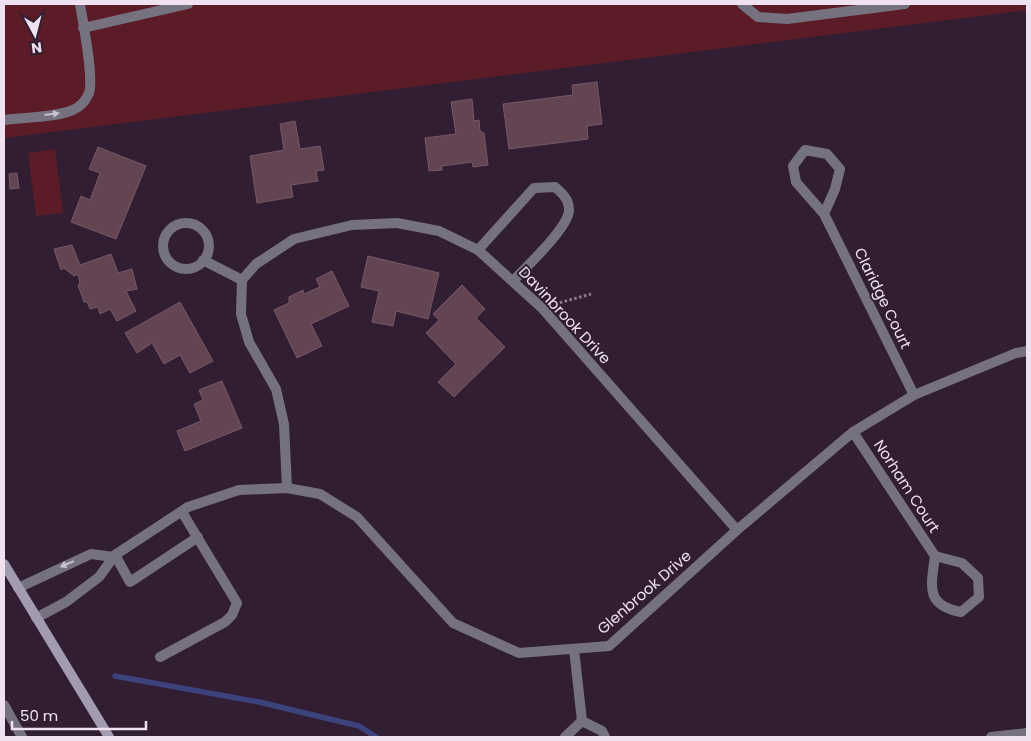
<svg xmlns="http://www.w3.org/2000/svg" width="1031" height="741" viewBox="0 0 1031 741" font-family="Poppins,sans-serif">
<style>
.green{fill:#5b1b27}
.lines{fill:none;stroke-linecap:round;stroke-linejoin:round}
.stream{stroke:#3c427b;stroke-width:5.5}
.building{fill:#624453;stroke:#785867}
.path{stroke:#8c7b8c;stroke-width:3;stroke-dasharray:2.5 2.5;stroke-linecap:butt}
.service{stroke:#75717f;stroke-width:10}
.minor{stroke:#75717f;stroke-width:10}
.secondary{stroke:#a39cb1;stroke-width:10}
.oneway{fill:#cabfcd}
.labels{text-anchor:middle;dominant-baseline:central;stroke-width:4;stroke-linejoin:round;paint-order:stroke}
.street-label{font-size:15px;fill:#efe1ef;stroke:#321e33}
</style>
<rect width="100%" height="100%" fill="#321e33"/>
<!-- green -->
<path class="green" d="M4,4H1027V10L4,138Z
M55,149L63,213L36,216L28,153Z"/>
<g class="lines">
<!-- stream -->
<path class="stream" d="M115,676L259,702L359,726L376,737"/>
</g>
<!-- building -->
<path class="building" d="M597,82L602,124L587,126L588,139L509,149L503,104L573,95L572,85Z
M472,99L474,121L479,120L480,131L484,133L488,165L473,167L472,162L442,166V170L429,171L425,138L456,134L451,102Z
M295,121L300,149L320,146L324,170L316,171L318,181L291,185L293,197L257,203L250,156L284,150L280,124Z
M98,147L146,166L116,239L71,222L81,196L90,200L100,173L89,169Z
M17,173L19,188L10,189L9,174Z
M72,245L80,265L111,254L118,273L132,269L137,289L126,291L136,311L117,321L110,309L100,314L98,307L90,309L87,302H84L78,285L80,283L78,274L74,276L64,268L61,270L54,249Z
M368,256L439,273L428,319L396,311L393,326L372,322L379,291L361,287Z
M332,271L349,306L311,324L322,346L297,358L274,310L289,303V297L303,290L304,294L320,287L316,279Z
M462,285L485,309L476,318L505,347L454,397L438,382L456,364L426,333L439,320L433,314Z
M180,302L213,361L190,373L180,355L164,364L152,343L137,353L125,333Z
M222,381L242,428L185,451L177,431L201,421L194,404L203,400L199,390Z"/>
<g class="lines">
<!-- path -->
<path class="path" d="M555,304L591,294"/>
<!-- service -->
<path class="service" d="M742,4L758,17L787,19L905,4
M83,28L188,4
M4,120C25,117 53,118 73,110C80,107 86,100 89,93C94,77 83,23 80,4
M478,250L534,188L555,187C562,193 569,199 569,210C569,227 527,266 514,280
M115,555L130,582L198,537
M160,657L225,622L232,615L237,603L182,512
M4,705L22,737
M991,737L1027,733"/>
<!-- minor -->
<path class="minor" d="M824,214L835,189L840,169L827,154L805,150L793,166L796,182L824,214L914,395
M163 246a23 23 0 1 1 46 0a23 23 0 1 1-46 0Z
M203,260L242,280
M853,432L935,556L962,563L978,578L979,597L961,612C925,605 931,587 935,556
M287,488L284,424L276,389L249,342L241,314L242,280L256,264L294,239L352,225L397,223L439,231L478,250L542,308L737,530
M18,588L91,554L114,557
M36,618L66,602L99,577L115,555L188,507L239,490L287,488L320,494L357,517L453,623L519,653L609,646L737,530L853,432L914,395L1016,353L1027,351
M574,649L582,721
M582,721L602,731L605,737
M565,737L582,721"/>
<!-- secondary -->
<path class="secondary" d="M4,564L109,737"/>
</g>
<!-- one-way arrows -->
<defs><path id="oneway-solid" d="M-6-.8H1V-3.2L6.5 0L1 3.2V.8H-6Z" transform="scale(1.25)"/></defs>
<g class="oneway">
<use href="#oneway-solid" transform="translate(52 114) rotate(-7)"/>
<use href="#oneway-solid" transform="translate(67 564) rotate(157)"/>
</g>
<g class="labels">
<!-- street labels -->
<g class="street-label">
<text transform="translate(883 298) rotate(64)">Claridge Court</text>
<text transform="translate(565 315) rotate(47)">Davinbrook Drive</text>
<text transform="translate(907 486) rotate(57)">Norham Court</text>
<text transform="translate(644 592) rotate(-41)">Glenbrook Drive</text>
</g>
</g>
<!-- border -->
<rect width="1031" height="741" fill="none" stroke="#efe1ef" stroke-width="10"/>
<!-- north arrow -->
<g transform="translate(35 35) rotate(173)" stroke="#321e33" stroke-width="4" paint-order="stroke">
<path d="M0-4L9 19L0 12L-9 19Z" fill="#efe1ef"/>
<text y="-8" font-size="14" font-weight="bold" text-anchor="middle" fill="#efe1ef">N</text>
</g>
<!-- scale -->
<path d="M12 721v8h134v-8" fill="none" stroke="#efe1ef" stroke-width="2.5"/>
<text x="20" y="721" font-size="15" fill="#efe1ef" stroke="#321e33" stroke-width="4" paint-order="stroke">50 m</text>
</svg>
